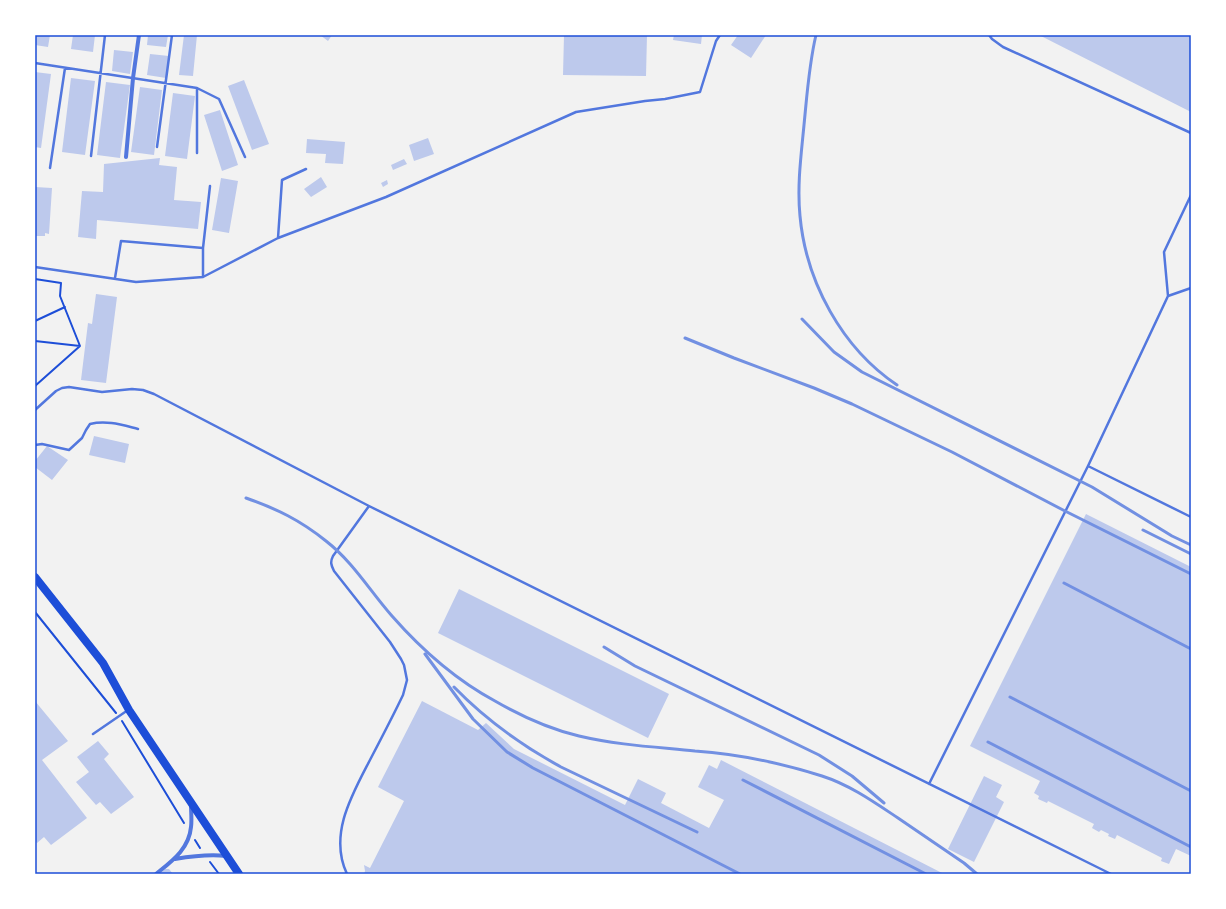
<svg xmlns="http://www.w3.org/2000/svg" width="1226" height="909" viewBox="0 0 1226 909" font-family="'Source Serif 4',serif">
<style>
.building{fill:#bdc9ec}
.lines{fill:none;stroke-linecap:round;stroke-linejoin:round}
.path{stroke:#1d4ed8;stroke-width:2}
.service{stroke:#5277de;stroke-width:2.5}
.minor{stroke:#5277de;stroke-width:4}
.primary{stroke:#1d4ed8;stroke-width:8}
.rail{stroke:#7290e2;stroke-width:3}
.neatline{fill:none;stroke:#1d4ed8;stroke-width:1.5}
</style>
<rect width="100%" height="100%" fill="#f2f2f2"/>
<!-- building -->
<path class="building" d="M35,35H50L48,47L35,45Z
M73,35H95L93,52L71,49Z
M148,35H168L166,47L147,45Z
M184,35H197L193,76L179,75Z
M320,35H332L328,41Z
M564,35H647L646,76L563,75Z
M674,35H702L701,44L673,40Z
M738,35H766L751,58L731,45Z
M1039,35H1191V112Z
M114,50L133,52L130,74L112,71Z
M150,54L169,56L166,78L147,75Z
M35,72L51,74L41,148L35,147Z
M71,78L95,81L85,155L62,152Z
M244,80L269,144L252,150L228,86Z
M106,82L130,85L120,158L97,155Z
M140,87L162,90L154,155L131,152Z
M173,93L195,96L187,159L165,156Z
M220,110L238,165L222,171L204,115Z
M428,138L434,154L414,161L409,145Z
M307,139L345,142L343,164L325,163L326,154L306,153Z
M160,158L159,165L177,167L174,200L201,202L198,229L97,220L96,239L78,237L82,191L103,192L104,164Z
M404,159L407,164L393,170L391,165Z
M321,177L327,187L311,197L304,189Z
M221,178L238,181L229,233L212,230Z
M387,180L388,184L383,187L381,183Z
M35,187L52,188L49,234L45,233V236H35Z
M96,294L117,297L106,383L81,380L88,323L92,324Z
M94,436L129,444L125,463L89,455Z
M47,446L68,460L52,480L35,467V461Z
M1086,514L1191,567V856L1176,849L1169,864L1161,861L1162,858L1117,835L1115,839L1108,836L1109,834L1101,830L1099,832L1092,828L1094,824L1048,801L1047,803L1038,799L1039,796L1034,793L1040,781L970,746Z
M459,589L669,694L648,738L438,633Z
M35,701L68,741L42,760L87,818L51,845L44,837L37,843L35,841Z
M422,701L478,730L486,723L514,749L625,805L638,779L666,793L661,803L709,828L724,800L698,787L709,765L717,769L721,760L944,874H364L365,871L364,865L370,868L404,801L378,787Z
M98,741L109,754L104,759L134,797L111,814L100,802L96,805L76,782L89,772L77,757Z
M984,776L1002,785L996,797L1004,802L974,862L948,849Z
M165,869H169L173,874H159Z"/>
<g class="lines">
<!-- path -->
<path class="path" d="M35,279L61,283L60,296L80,346L35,386
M35,321L65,307
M35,341L80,346
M35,612L116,713
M122,721L184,823
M195,840L200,848
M210,862L219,874"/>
<!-- service -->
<path class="service" d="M989,35L992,39L1003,47L1191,133
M35,63L197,88L219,99L245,157
M197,88V153
M157,147L172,35
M91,156L105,35
M50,168L65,68
M278,238L282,180L306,169
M35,267L136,282L203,277L278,238L386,197L576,112L645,101L665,99L700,92L716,41L720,35
M203,277V248L210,186
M115,278L121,241L203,248
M1191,288L1168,296L1088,466L1191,517
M1168,296L1164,252L1191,195
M35,410L56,391L62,388L69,387L102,392L132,389L143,390L154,394L369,506L1111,874
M35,445L42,444L69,450L82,438L86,430L90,424C107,420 122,425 138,429
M93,734L128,710
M929,784L1088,466
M347,874C328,834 353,793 371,758C382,737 393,716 403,695L407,680L404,665L401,659L390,642L334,571C331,565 330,562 333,556L369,506"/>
<!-- minor -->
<path class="minor" d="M126,157L133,78L139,35
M175,859C193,856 209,854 226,856
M156,874C172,861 189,849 191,827C192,820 191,812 191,805"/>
<!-- primary -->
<path class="primary" d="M35,577L103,663L129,710L239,874"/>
<!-- rail -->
<path class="rail" d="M816,35C809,64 807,95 804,125C801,156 797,186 800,216C806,282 842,348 897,385
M802,319L834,352L862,372L1092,487L1172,536L1191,545
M685,338L734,358L814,388L852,404L952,452L1065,511L1191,574
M246,498C277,509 300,520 326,541C353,562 370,591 392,616C421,649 456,680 495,701C521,716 550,729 579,736C617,745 656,747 695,751C738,754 781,763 822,776C850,785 874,802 898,818C920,833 942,848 964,863L977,874
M1143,530L1191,554
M1064,583L1191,649
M604,647L635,666L819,755L852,776L884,803
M425,654L473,719L507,752L533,768L740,874
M454,687C486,720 521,745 561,767L697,832
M1010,697L1191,791
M988,742L1191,847
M743,780L926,874"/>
</g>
<!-- border -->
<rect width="1226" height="909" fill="none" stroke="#ffffff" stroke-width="72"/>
<rect x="36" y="36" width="1154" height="837" class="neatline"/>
</svg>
